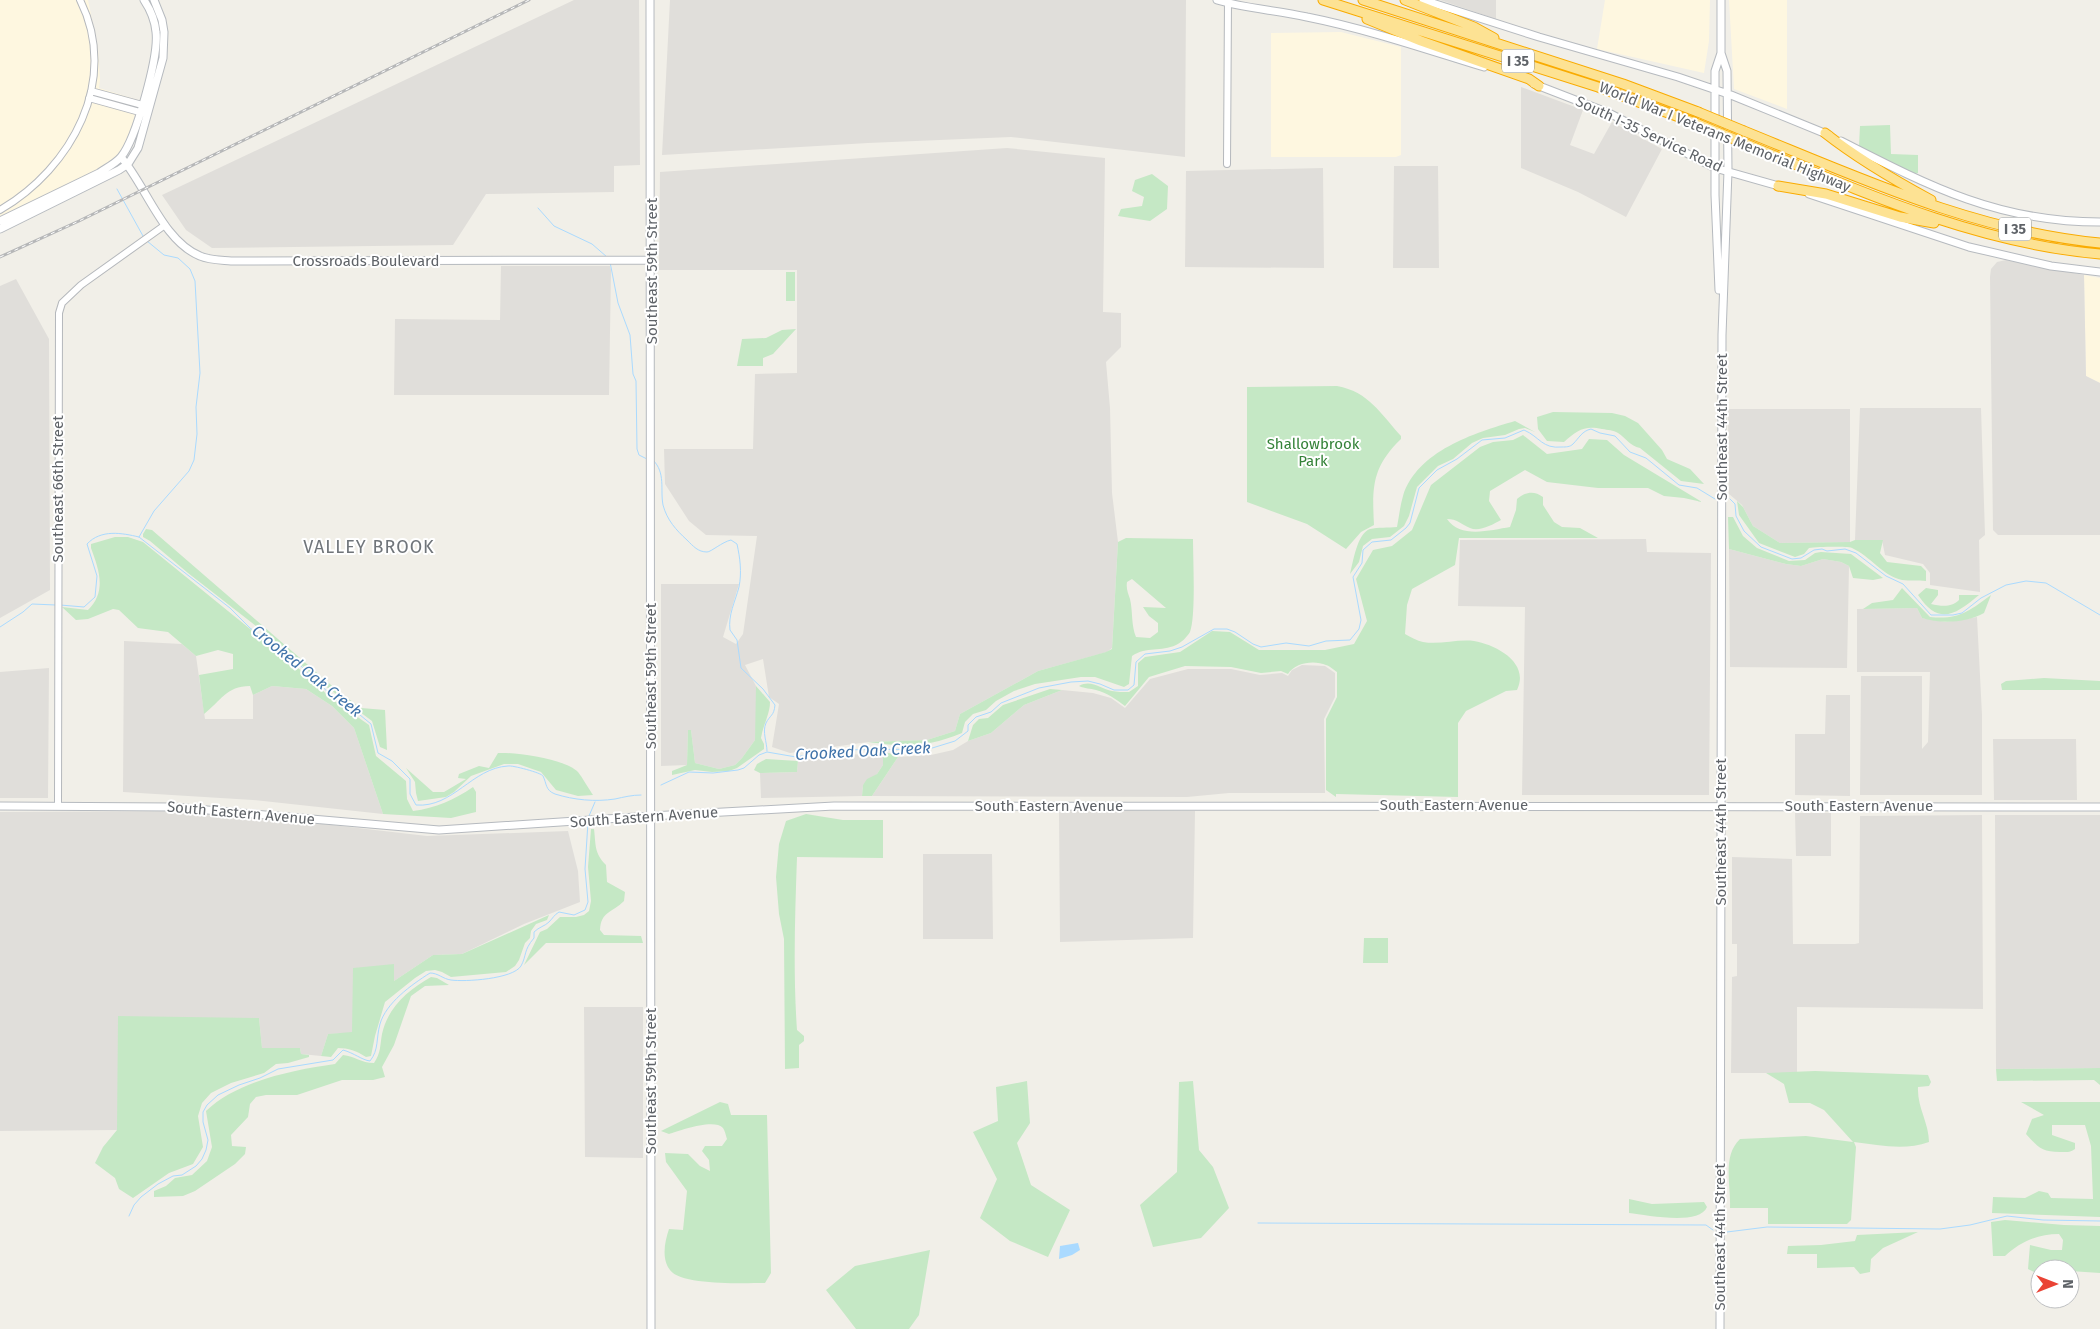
<svg xmlns="http://www.w3.org/2000/svg" width="2100" height="1329" viewBox="0 0 2100 1329" font-family="'Fira Sans',sans-serif">
<style>
.commercial{fill:#fef7e0}
.industrial{fill:#e0deda}
.green{fill:#c5e8c5;fill-rule:evenodd}
.water{fill:#aadaff}
.lines{fill:none;stroke-linecap:round;stroke-linejoin:round}
.stream{stroke:#aadaff;stroke-width:1}
.tertiary-casing{stroke:#b5b8bc;stroke-width:8}
.secondary-casing{stroke:#b6babf;stroke-width:9}
.motorway-casing{stroke:#f9ab00;stroke-width:11}
.tertiary{stroke:#fff;stroke-width:6}
.secondary{stroke:#fff;stroke-width:7}
.motorway{stroke:#fde293;stroke-width:9}
.rail-casing{stroke:#b6b7b8;stroke-width:3}
.rail{stroke:#fff;stroke-width:1;stroke-dasharray:4;stroke-linecap:butt}
.motorway-bridge-casing{stroke:#f9ab00;stroke-width:11;stroke-linecap:butt}
.motorway-bridge{stroke:#fde293;stroke-width:9}
.labels{text-anchor:middle;dominant-baseline:central;stroke-width:4;stroke-linejoin:round;paint-order:stroke}
.shield{fill:#fff;stroke:#8f9295;stroke-width:1}
.shield-label{font-size:14px;font-weight:bold;fill:#5f6368}
.street-label{font-size:15px;fill:#5f6368;stroke:#fff}
.park-label{font-size:15px;fill:#348238;stroke:#fff}
.water-label{font-size:16px;font-style:italic;fill:#4174aa;stroke:#fff}
.quarter-label{font-size:18px;letter-spacing:1px;fill:#70757a;stroke:#fff}
</style>
<rect width="100%" height="100%" fill="#f1efe8"/>
<!-- commercial -->
<path class="commercial" d="M0,0H88L98,48L100,80L99,88L138,100L131,131L121,153L112,161L97,171L0,218Z
M1605,0H1710L1709,41L1704,73L1597,49Z
M1729,0H1787V109L1734,89Z
M1341,32L1401,47V155L1396,157H1271V33Z
M2084,275L2100,278V383L2086,376Z"/>
<!-- industrial -->
<path class="industrial" d="M574,0H639L640,165L614,166V192L486,194L453,245L212,248L186,230L162,195Z
M670,0H1186L1185,157L1011,137L868,143L662,155Z
M1440,0H1496V19Z
M1521,87L1583,110L1570,145L1594,154L1612,122L1662,149L1626,217L1578,192L1521,168Z
M1007,148L1105,158L1103,312L1121,313V347L1106,362L1110,408L1112,493L1118,542L1112,648L1107,652L1038,671L960,714L955,731L927,740L868,742L790,753L772,747L779,704L769,697L763,659L745,665L756,686V730L755,740L742,758L735,765L719,769L695,763L691,730H688L687,765L661,766V584H739L723,637L736,644L743,634L757,536L706,535L689,521L665,484L664,449H753L755,374L797,373V270H659L660,172Z
M1394,166H1438L1439,268H1393Z
M1323,168L1324,268L1185,267L1186,171Z
M2006,260L2084,275L2086,376L2100,383V535H1998L1993,530L1990,277L1991,269L1997,262Z
M501,266H610L611,270L609,395H394L395,319L500,320Z
M16,279L49,339L50,590L0,618V286Z
M1860,408H1981L1985,535L1979,540L1980,592L1930,585V573L1923,564L1885,555L1882,540H1855Z
M1728,409H1850V542L1780,543L1753,526L1742,505L1729,494Z
M1646,539L1647,552L1711,553L1709,795H1522L1525,607L1458,606L1460,540Z
M1729,549L1786,564L1801,566L1823,559L1841,562L1849,566L1847,668L1730,667Z
M1917,608L1922,618L1946,622L1977,617L1982,715V795H1860L1861,676H1922V749L1928,742L1930,672H1857V609Z
M124,641L182,644L196,656L205,719H253V695L272,686L306,689L332,706L354,728L383,814L253,800L123,792Z
M1302,665L1325,666L1335,673V697L1324,719L1325,793H1229L1187,797L872,796L898,757L931,755L953,750L968,741L991,733L1024,705L1062,690L1093,693L1111,698L1125,708L1150,679L1188,669H1231L1260,675L1282,673L1288,676L1292,670Z
M49,668L48,798H0V672Z
M1826,695H1850V796L1795,795V734H1825Z
M1993,739H2076L2077,800H1994Z
M836,754L883,755V765L877,774L863,785L862,796L761,798L760,773L797,772L798,761Z
M1059,809L1195,811L1193,938L1060,942Z
M212,811L427,836L568,831L578,871L580,902L524,924L462,954L433,955L394,981V965L352,1033L328,1034L321,1056L301,1054L300,1048H262L259,1018L117,1130L0,1131V812Z
M1795,813H1831V856H1796Z
M1982,815L1983,1009L1797,1007V1073H1731L1732,977L1737,976V944H1732V857L1792,859L1793,944H1855L1859,943L1860,816Z
M1995,815H2100V1068L1996,1069Z
M923,854H992L993,939H923Z
M584,1007H643V1158L585,1157Z"/>
<!-- green -->
<path class="green" d="M1890,125L1891,154L1918,155V173L1914,174L1859,146L1860,126Z
M1152,174L1168,186L1167,209L1150,221L1118,216L1121,209L1142,206L1144,197L1132,191L1135,180Z
M786,272H795V301H786Z
M796,329L773,354L763,358V366H737L742,339L766,338L782,330Z
M1337,386C1369,392 1380,413 1401,436V439C1372,467 1372,487 1374,525L1361,532L1346,549L1307,524L1247,502V387Z
M1553,412L1612,413L1625,416L1638,423L1662,450L1667,459L1690,469L1704,484L1681,481L1640,448C1630,446 1626,438 1618,433C1613,430 1608,430 1602,429C1585,425 1577,430 1564,442L1547,441L1538,429L1537,417Z
M1515,421L1535,432L1525,428L1519,429L1505,435L1483,438L1472,443L1453,459L1438,466L1417,487L1409,516L1404,526L1390,537L1372,539L1363,546L1359,562L1350,574C1353,563 1357,533 1370,529C1378,527 1388,528 1397,527C1399,517 1400,506 1403,496C1417,451 1474,433 1515,421Z
M1523,435L1547,454L1582,449L1589,439L1607,440L1624,455L1702,502L1684,498L1664,496L1648,488H1598L1547,482L1525,470L1490,491L1489,501L1501,520C1492,525 1479,532 1470,528C1461,524 1457,519 1447,519C1460,539 1491,530 1510,527L1516,510L1517,499C1525,492 1534,490 1543,497V505L1554,522L1562,527L1580,528L1598,538H1459L1455,565L1412,589L1407,605L1405,634C1411,637 1417,641 1423,642C1439,645 1457,639 1474,641C1497,645 1530,663 1517,690L1506,691L1466,711L1458,723V797L1336,794V797L1326,790V719L1337,697V672C1334,670 1330,666 1326,665C1315,660 1295,662 1288,674L1281,671L1261,673L1231,667L1185,666L1149,677L1125,706C1116,699 1107,693 1096,690C1090,688 1085,689 1079,686C1091,679 1101,689 1112,691C1117,692 1123,692 1129,692L1138,686V663L1145,657L1180,652L1212,631L1230,632L1259,650H1325L1354,644L1367,621L1356,579L1373,550L1392,546L1412,530L1431,485L1480,447L1493,442L1513,440Z
M1737,501L1743,507L1753,526L1780,543L1850,542L1855,540H1883L1880,553L1887,562L1921,566L1926,571V581C1918,580 1910,581 1902,580C1883,576 1870,556 1852,548C1845,546 1817,547 1809,548L1804,554L1795,557L1759,543L1739,515Z
M1728,517H1733L1743,536L1757,548L1789,561L1805,560L1815,553L1821,552L1851,554L1883,578L1873,580L1853,578L1849,566L1841,562L1823,559L1801,566L1786,564L1729,549Z
M146,529L152,530L338,691L361,708L385,710L387,750L380,747L372,721L324,685L265,633L188,573L150,541L143,537V534Z
M115,537H128L143,542L297,667L332,699L369,725L376,756L406,781L407,799L413,811C436,808 454,800 473,787L476,792V812L451,818L383,814L354,728L332,706L306,689L272,686L253,695L250,686C226,686 221,701 204,714L199,675L233,669V654L218,650L196,656L168,632L138,628L119,610L113,609L88,619L76,620L62,607L88,610C107,591 99,570 91,548V544Z
M1126,538L1193,539C1193,559 1196,616 1190,632C1187,637 1181,643 1176,645C1161,652 1147,646 1132,656L1129,684L1124,687L1095,677H1081L1035,684L1014,691L996,701L986,710L973,714L965,722L962,733C924,748 908,747 868,742L927,740L955,731L960,714L1038,671L1106,652L1112,649L1118,542ZM1132,579L1166,608L1143,607L1149,616L1158,623V632L1150,638L1136,637C1131,625 1133,612 1130,599C1128,593 1126,589 1127,582Z
M1902,588L1930,617C1959,620 1969,611 1991,595L1984,613C1967,623 1940,624 1922,618L1917,608L1863,609L1872,603L1893,600Z
M1926,588L1938,590V595L1931,604C1941,606 1951,608 1959,600V595H1979C1955,615 1939,626 1918,595Z
M2044,678L2100,681V690H2002L2001,684L2006,681Z
M756,686L770,702C770,714 763,725 761,738L764,744V749L737,768L729,771L712,772L695,770L672,775V771L687,765L688,730H691L695,763L719,769L735,765L742,758L755,740Z
M1050,689L1062,690L1024,705L991,733L968,741L973,725L979,719L988,718L1003,705Z
M498,753C517,752 565,759 578,772C582,777 589,789 593,795L578,796L556,790L541,772L518,764H504L471,776L454,792L446,797L418,801L416,793L415,782L406,768L433,792H444L466,779L458,778L459,774L479,766L489,768Z
M889,753L898,757L872,796H862L863,785L867,779L877,774L883,765V755Z
M766,759L798,761L797,772L760,773L754,770L757,764Z
M806,814L843,820H883V858L797,857C795,915 793,973 797,1030L804,1036V1041L799,1045V1068L785,1069L784,939L779,914L776,877L779,844L786,821Z
M591,829H594C596,845 594,853 606,865L607,882L625,892L624,901C612,913 601,911 600,930L604,935L641,936L643,943H546L524,965L540,932L547,929L560,917H576L584,915L589,911L591,901L588,867Z
M549,915L547,920L536,924L531,931L530,938L525,943L519,960L515,966L506,972L451,977L442,972L435,970L426,971L415,978L385,1002L375,1036L371,1056L366,1057C357,1051 348,1048 338,1048L331,1057L321,1056L328,1034L352,1032L353,968L394,964V981L433,955L462,954Z
M1364,938H1388V963H1363Z
M431,977L437,978L449,985L425,986L411,996L394,1045L382,1067L385,1077L373,1080H342L297,1095H266L256,1097L250,1104L248,1117L231,1135L232,1146L246,1147L245,1154L235,1164L195,1191L183,1196L154,1197V1191L166,1186L175,1178L192,1175L207,1161L212,1147L206,1111C237,1081 293,1070 335,1064L343,1055C355,1056 361,1063 374,1063C381,1053 380,1045 382,1034C388,1007 408,990 431,977Z
M118,1016L259,1018L262,1048H300L301,1054L309,1055V1057L288,1063L276,1064L264,1073L231,1083L211,1093L202,1103L198,1116L203,1147L193,1164L169,1173L133,1198L119,1189L115,1178L95,1163L103,1147L117,1130Z
M2100,1068V1085L2094,1080L1997,1081L1996,1069Z
M1815,1071L1928,1075L1931,1082L1929,1086L1918,1087C1917,1107 1929,1123 1929,1142C1904,1151 1879,1145 1854,1142L1856,1147L1851,1220L1847,1224H1768V1208H1730C1731,1185 1722,1156 1740,1139L1806,1136L1853,1142L1824,1110L1810,1103H1789L1784,1084L1766,1073Z
M1027,1081L1030,1123L1017,1143L1031,1185L1070,1210L1048,1257L1010,1241L980,1218L997,1179L973,1132L998,1121L996,1087Z
M1193,1081L1199,1150L1213,1167L1229,1208L1201,1238L1153,1247L1140,1205L1177,1172L1179,1082Z
M720,1102L728,1104L731,1115H767L771,1273L765,1283C746,1283 681,1286 670,1270C661,1258 665,1241 669,1229L683,1230L687,1191L666,1162L665,1153L688,1154L700,1166L710,1171L709,1160L702,1151L705,1146H722L727,1139C726,1136 725,1131 723,1128C714,1118 679,1131 669,1134L661,1131Z
M2021,1102H2100V1217L1992,1213L1993,1197L2025,1198L2039,1191L2048,1193L2051,1198L2093,1199L2091,1146L2085,1125H2052V1135L2075,1143V1149C2070,1153 2066,1152 2060,1152C2041,1152 2038,1147 2026,1134L2032,1119L2044,1115Z
M1629,1199L1652,1204L1704,1202L1707,1207C1699,1226 1647,1215 1629,1213Z
M2005,1220L2064,1225L2100,1226V1273L2070,1271V1269H2040V1271L2034,1272L2028,1269L2030,1245L2051,1250H2062L2063,1240L2059,1234C2037,1234 2020,1242 2005,1256H1993L1991,1222Z
M1918,1232L1883,1248L1871,1259L1870,1272L1860,1274L1854,1267L1817,1268V1254H1787L1788,1246L1821,1245L1855,1241L1857,1235Z
M930,1250L919,1315L909,1329H856L826,1290L855,1266Z"/>
<!-- water -->
<path class="water" d="M1078,1243L1080,1250L1072,1255L1059,1259L1060,1246Z"/>
<g class="lines">
<!-- stream -->
<path class="stream" d="M117,189L143,236
M538,208L554,226L592,244L607,257
M610,262L618,303L630,335L633,374L636,381L637,449L639,455L647,459
M653,460C666,473 660,489 663,505C667,520 676,530 687,540C693,546 698,552 707,552C711,552 722,542 731,540L737,544C740,558 742,572 739,587C735,602 728,615 730,630L737,640L741,668L763,689L775,705C774,716 770,715 766,723C762,732 767,742 767,751
M1730,499L1735,504L1736,516L1744,531L1761,547L1792,559L1801,558L1814,550L1822,549L1827,551L1845,549L1856,553L1886,576L1903,584L1931,615H1953L1962,613L1981,598L2006,585L2026,581L2046,583L2100,615
M139,537L154,511L189,471L194,460L197,434L196,407L200,373L195,281L190,269L178,258L164,255L147,241
M60,605L84,607L95,597L97,576L87,544C101,529 122,533 139,537L230,608L250,628L299,664L336,700L345,703L360,715L371,724L378,753L392,761L410,779V794L416,805C453,808 472,768 508,766C512,765 542,773 543,776C547,784 545,790 555,794C574,800 595,802 615,799C624,797 632,795 641,795
M0,627L23,612L32,604L56,605
M661,785L689,772L713,773L738,770L744,768L759,755L767,752L796,757L835,750L929,749L955,741L968,731V725L976,717L991,712L1001,703L1039,688L1071,682L1088,681L1100,684L1114,690H1128L1134,685L1136,662L1145,654L1170,651L1182,647L1214,629H1227L1235,632L1253,644L1261,647L1286,643L1309,646L1326,641L1350,640L1359,629L1361,620L1353,577L1362,563L1363,550L1372,542L1391,540L1406,528L1410,523L1419,488L1437,470L1457,459L1482,440L1505,438L1524,430C1540,437 1542,449 1562,447C1566,447 1570,447 1573,444C1579,438 1582,431 1591,429L1600,433L1615,436L1630,452L1646,458L1679,485L1697,488L1715,499
M589,816L595,802
M129,1216L134,1205L141,1197L158,1184L173,1176L182,1175L196,1166L202,1159L206,1150L208,1140L203,1122V1112L207,1105L218,1095L239,1085L260,1078L278,1069L333,1060L343,1050C354,1053 362,1060 370,1061C379,1050 376,1038 380,1024C386,1003 411,985 430,973C438,973 443,979 451,980C465,982 513,979 521,966C527,955 523,951 534,938V932C539,927 545,926 549,922C553,918 554,915 559,912L574,915L585,910L588,902L585,869L588,822
M1258,1223L1706,1225L1713,1230
M1727,1232L1767,1227L1940,1229L1970,1225L2007,1216L2043,1220L2100,1221"/>
<defs>
<path id="tertiary" d="M91,91L146,106
M89,98L143,113
M1227,164L1228,0
M0,210C72,168 120,80 80,0
M58,806L59,313L62,303L81,285L165,225"/>
<path id="secondary" d="M650,0L651,1329
M1217,0C1247,9 1277,10 1307,17C1367,29 1425,49 1484,67
M1423,0L1539,37L1678,77L1731,95L1829,135
M1534,84L1609,113L1715,168L1782,187
M1841,141C1929,186 1998,222 2100,222
M121,157C146,186 163,241 200,256C209,260 220,260 231,261L652,260
M1809,194L1969,247L2051,266L2100,272
M0,221L99,173C106,168 115,164 121,157C136,139 159,56 156,32C155,21 150,9 144,0
M0,229L119,170L128,164L138,148L163,58L164,32L162,20L154,0
M1719,290L1715,195V71L1721,53V0
M0,806L173,807L439,830L651,816L834,806L2100,807
M1720,1329L1722,335L1728,171L1727,71L1721,53"/>
<path id="motorway" d="M1323,0L1598,87L1698,124
M1363,0L1623,84L1698,112
M1405,0L1474,27L1494,38
M1367,19L1421,41L1529,79L1539,86
M1744,131C1860,178 1974,231 2100,243
M1825,133C1858,159 1894,180 1931,200
M1744,143C1860,191 1974,243 2100,254
M1778,186L1826,194L1900,217L1934,223"/>
</defs>
<!-- tertiary casing -->
<use href="#tertiary" class="tertiary-casing"/>
<!-- secondary casing -->
<use href="#secondary" class="secondary-casing"/>
<!-- motorway casing -->
<use href="#motorway" class="motorway-casing"/>
<!-- tertiary -->
<use href="#tertiary" class="tertiary"/>
<!-- secondary -->
<use href="#secondary" class="secondary"/>
<!-- motorway -->
<use href="#motorway" class="motorway"/>
<defs>
<path id="rail" d="M0,257L79,221L529,0"/>
</defs>
<!-- rail casing -->
<use href="#rail" class="rail-casing"/>
<!-- rail -->
<use href="#rail" class="rail"/>
<defs>
<path id="motorway-bridge" d="M1698,112L1744,131
M1698,124L1744,143"/>
</defs>
<!-- motorway-bridge casing -->
<use href="#motorway-bridge" class="motorway-bridge-casing"/>
<!-- motorway-bridge -->
<use href="#motorway-bridge" class="motorway-bridge"/>
</g>
<g class="labels">
<!-- shield labels -->
<g class="shield">
<rect x="1502" y="49.5" width="32" height="23" rx="4"/>
<rect x="1999" y="217.5" width="32" height="23" rx="4"/>
</g>
<g class="shield-label">
<text x="1518" y="61">I 35</text>
<text x="2015" y="229">I 35</text>
</g>
<!-- street labels -->
<g class="street-label">
<text transform="translate(1649 134) rotate(25)">South I-35 Service Road</text>
<text transform="translate(1725 137) rotate(22)">World War I Veterans Memorial Highway</text>
<text x="366" y="261">Crossroads Boulevard</text>
<text transform="translate(652 271) rotate(-90)">Southeast 59th Street</text>
<text transform="translate(1722 427) rotate(-90)">Southeast 44th Street</text>
<text transform="translate(58 489) rotate(-90)">Southeast 66th Street</text>
<text transform="translate(651 676) rotate(-90)">Southeast 59th Street</text>
<text x="1454" y="805">South Eastern Avenue</text>
<text x="1049" y="806">South Eastern Avenue</text>
<text x="1859" y="806">South Eastern Avenue</text>
<text transform="translate(241 813) rotate(5)">South Eastern Avenue</text>
<text transform="translate(644 817) rotate(-4)">South Eastern Avenue</text>
<text transform="translate(1721 832) rotate(-90)">Southeast 44th Street</text>
<text transform="translate(651 1081) rotate(-90)">Southeast 59th Street</text>
<text transform="translate(1720 1237) rotate(-90)">Southeast 44th Street</text>
</g>
<!-- park labels -->
<g class="park-label">
<text x="1313" y="444">Shallowbrook<tspan x="1313" dy="17">Park</tspan></text>
</g>
<!-- water labels -->
<g class="water-label">
<text transform="translate(307 671) rotate(39)">Crooked Oak Creek</text>
<text transform="translate(863 751) rotate(-3)">Crooked Oak Creek</text>
</g>
<!-- quarter labels -->
<g class="quarter-label">
<text x="369" y="547">VALLEY BROOK</text>
</g>
</g>
<!-- north arrow -->
<g transform="translate(2055 1284) rotate(90)"><circle r="24" fill="#ffffff" stroke="#bfc1c3"/>
<path d="M0-4L9 19L0 12L-9 19Z" fill="#ea4335"/>
<text y="-8" font-size="14" font-weight="bold" text-anchor="middle" fill="#5f6368">N</text>
</g>
</svg>
